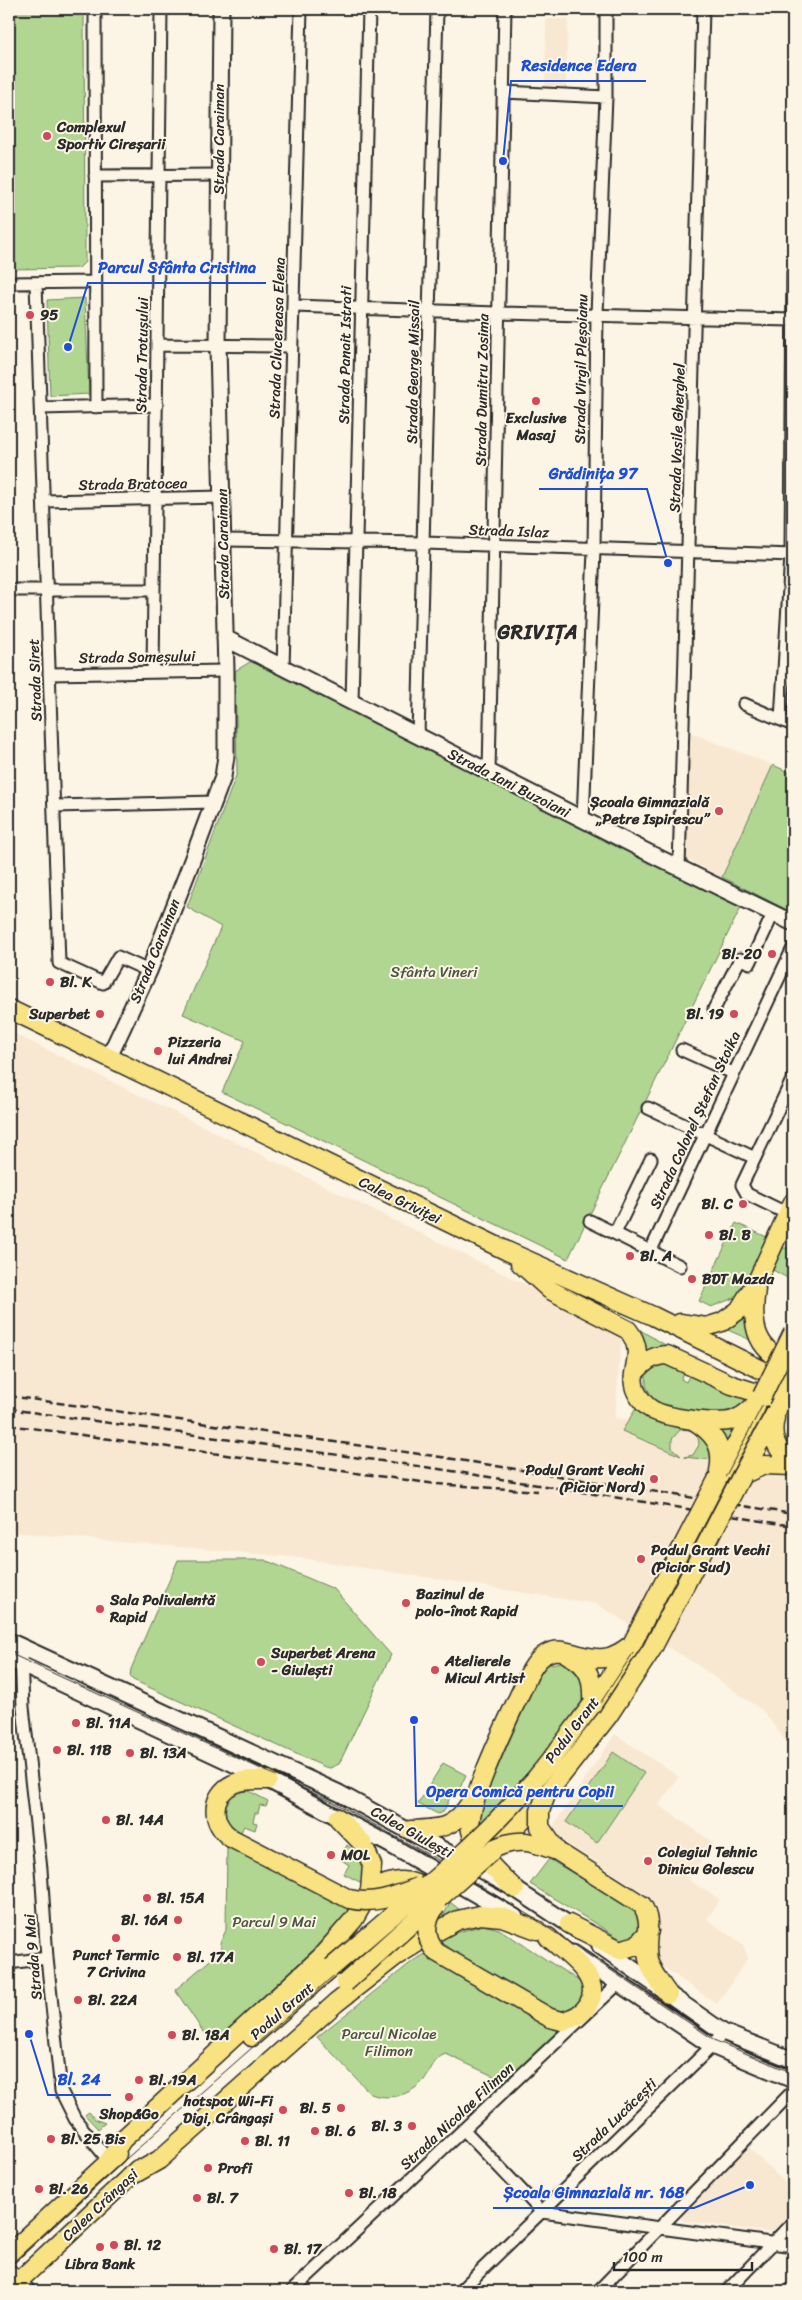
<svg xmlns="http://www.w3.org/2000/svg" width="802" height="2300" viewBox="0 0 802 2300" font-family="Sriracha,sans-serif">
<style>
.built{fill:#f9e8d1}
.green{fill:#b0d692;stroke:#6e805e}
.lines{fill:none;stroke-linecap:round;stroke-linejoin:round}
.street-casing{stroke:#2b2b2b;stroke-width:15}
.secondary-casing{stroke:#2b2b2b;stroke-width:19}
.primary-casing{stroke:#2b2b2b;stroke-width:21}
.street{stroke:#fcf5e5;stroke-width:11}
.secondary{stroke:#fcf5e5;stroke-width:15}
.primary{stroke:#f8e281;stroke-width:18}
.tram{stroke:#2b2b2b;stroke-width:1}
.rail{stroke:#2b2b2b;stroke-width:2.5;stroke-dasharray:8 4;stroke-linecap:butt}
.primary-bridge-casing{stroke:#2b2b2b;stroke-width:21;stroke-linecap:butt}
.primary-bridge{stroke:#f8e281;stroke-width:18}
.poi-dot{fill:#d1495b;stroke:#fcf5e5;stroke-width:2}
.labels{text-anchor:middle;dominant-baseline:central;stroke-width:4;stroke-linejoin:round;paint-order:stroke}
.poi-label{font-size:15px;font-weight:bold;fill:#2b2b2b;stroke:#fcf5e5;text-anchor:start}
.street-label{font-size:15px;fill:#2b2b2b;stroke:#fcf5e5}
.park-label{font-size:15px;fill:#4c5645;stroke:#fcf5e5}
.district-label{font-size:20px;font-weight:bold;letter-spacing:1px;fill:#2b2b2b;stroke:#fcf5e5}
.leader{fill:none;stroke:#1d4ed8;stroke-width:2}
.callout-dot{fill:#1d4ed8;stroke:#fcf5e5;stroke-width:2}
.callout-label{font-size:16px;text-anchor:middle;font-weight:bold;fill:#1d4ed8;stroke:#fcf5e5;stroke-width:4;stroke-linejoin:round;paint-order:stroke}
</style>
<rect width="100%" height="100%" fill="#fcf5e5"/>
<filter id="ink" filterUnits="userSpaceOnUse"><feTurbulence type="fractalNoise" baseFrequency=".02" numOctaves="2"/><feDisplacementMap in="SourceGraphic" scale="10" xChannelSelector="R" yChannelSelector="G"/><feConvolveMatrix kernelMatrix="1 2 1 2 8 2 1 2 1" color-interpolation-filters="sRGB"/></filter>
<g filter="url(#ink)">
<!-- built -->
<path class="built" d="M546,19H568L566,87H545Z
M691,733L773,765L722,877L683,857Z
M9,1031L622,1332L615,1418L793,1441V1751L763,1711L694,1663L596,1604L300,1558L9,1532Z
M615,1734L679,1777L659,1805L714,1843L688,1879L720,1900L707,1919L743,1944L748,1958L717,2004L657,1963L654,1955L659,1923L657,1908L647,1895L549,1832Z
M748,2147L793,2190V2210L773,2231L766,2232L683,2221L681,2217Z"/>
<!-- green -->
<path class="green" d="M9,9H84L85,262L79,268L9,269Z
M85,298L89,394L50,396L47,300Z
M255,659L742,905L568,1259L222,1092L245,1041L183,1014L221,927L187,907L237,773L235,671Z
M773,765L793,774V913L722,877Z
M736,1223L769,1238L739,1296L711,1307L699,1301Z
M781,1248H793V1281L771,1269Z
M747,1306L755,1342L721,1327Z
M635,1327L679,1353H646L644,1339Z
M662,1360L686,1369L681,1379L686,1382L691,1372L752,1399L729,1445L712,1460L684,1457L693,1455L699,1445C699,1433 691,1428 680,1430L672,1439V1448L681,1456L622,1431L638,1405L651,1395L646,1386V1374Z
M793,1417V1457L782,1447Z
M178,1560H265L334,1589L391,1655L339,1764L330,1768L325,1767L133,1680L130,1676L131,1669Z
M566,1661L580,1668L585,1700L542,1757L477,1828L488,1789L539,1673L547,1665Z
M613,1752L644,1773L597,1843L566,1822Z
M443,1763L466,1775L456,1796L451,1795L444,1811L438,1814L418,1804Z
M239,1791H249L268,1801L266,1806L260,1805L258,1813H255L253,1822L257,1823L255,1830L244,1826L238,1838L220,1809L227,1795Z
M227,1845L354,1905L309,1954L214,2042L202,2030L175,1990L222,1950L220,1943L226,1930Z
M347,1845C363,1859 364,1863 364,1884L344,1874L349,1865L340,1859Z
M549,1859L635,1910L641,1928L638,1937L624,1941L530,1884Z
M450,1902L464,1913L440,1923Z
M483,1925L499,1929L582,1983L586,1991L575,2012L549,2013L439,1943L449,1935Z
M427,1953L563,2032L506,2082L446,2054C434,2057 431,2071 424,2080C411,2095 389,2101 371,2094L317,2037L413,1961Z
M89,2112L95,2119L105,2123L98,2129L85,2115Z"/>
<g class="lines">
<defs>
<path id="street" d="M95,9L96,407
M504,92L606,97
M95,176L219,175
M9,283L94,282
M36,283L59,963L103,983L118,957L149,971
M294,306L497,313L793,320
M158,345L292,346
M41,408L157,405
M44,501L222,497
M223,540L424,543L793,555
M9,590H154
M283,668L301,9
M153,672L161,9
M49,674L226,671
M352,702L369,9
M744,704L793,725
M781,719L791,555L793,272
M418,736L437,9
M489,772L505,9
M55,806L214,802
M583,820L594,550L597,314L606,97V9
M679,868L703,9
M714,1009L740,959L750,963L773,914
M682,1050L733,1073
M648,1108L755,1158
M788,1214L747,1194L742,1185L793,1078
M590,1221L680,1266
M615,1233L651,1159
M651,1250L793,948
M29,1650L25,1651L21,1657L23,1707L41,1869L47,1958L61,2091L75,2119L109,2161
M9,1963L47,1958
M464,2130L542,2212L793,2246
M292,2291L619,1983
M460,2291L712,2046L723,2032
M598,2291L793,2091
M727,2291L793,2222"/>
<path id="secondary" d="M225,638L659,858L793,923
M109,1057L149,971L188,871L223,777L226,756V671L218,346L221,9
M9,1641L339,1793L515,1889L579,1931
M9,1659L268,1780L392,1846L515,1917
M600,1946L723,2032L793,2060
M573,1953L712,2046L793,2080
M9,2272L27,2291"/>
<path id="primary" d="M9,1009L507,1251L653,1316L786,1382
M520,1263L550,1290L628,1330C649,1356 624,1374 638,1395C641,1400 646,1406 651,1409C665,1418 717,1425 733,1420C746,1416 754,1406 762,1396
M756,1289C750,1329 757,1350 793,1367
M680,1323L706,1327L722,1322L739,1310L758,1279L793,1202
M634,1373C644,1363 652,1355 667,1355L732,1385L793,1404
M775,1418C770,1439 777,1450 793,1464
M693,1420C714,1433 724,1446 719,1471
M742,1475L778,1408
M742,1475L764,1465L793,1466
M717,1480L756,1407
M568,1655C591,1666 593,1681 592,1705
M592,1705L629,1649
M410,1830C441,1829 453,1829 471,1802
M231,1838C211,1824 209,1796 233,1784C244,1779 256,1780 268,1780
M495,1848L546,1795
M557,1851L642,1905C654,1923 644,1940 648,1959C651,1972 661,1984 668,1994
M515,1889C498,1873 477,1855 471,1831C464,1804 516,1704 529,1674C552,1631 573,1661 604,1658C615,1657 624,1650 632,1644
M370,1891C391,1880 409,1875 429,1892
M569,1924L620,1950L637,1945L649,1931
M548,1937C565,1954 605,1977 588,2005C582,2015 572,2019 562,2021
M252,2037L332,1967
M109,2161L122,2140L321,1957L354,1919L370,1891L372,1865L363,1844L338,1818
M129,2177L159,2160L336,2003L396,1956L425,1938L458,1920L480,1915L502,1917L537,1930
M9,2254L117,2154
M9,2290L138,2169"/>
</defs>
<!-- street casing -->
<use href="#street" class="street-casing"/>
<!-- secondary casing -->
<use href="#secondary" class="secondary-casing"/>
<!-- primary casing -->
<use href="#primary" class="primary-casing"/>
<!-- street -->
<use href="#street" class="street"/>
<!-- secondary -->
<use href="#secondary" class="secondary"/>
<!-- primary -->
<use href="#primary" class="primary"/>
<!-- tram -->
<path class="tram" d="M9,1653L335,1803L438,1860L535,1919L716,2041L793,2073
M9,2266L92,2189L391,1925L495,1829L543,1779L597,1708L639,1644L793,1346"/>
<!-- rail -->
<path class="rail" d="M9,1396L441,1457L793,1514
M9,1409L439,1469L793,1526
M9,1425L436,1484L538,1491"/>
<defs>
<path id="primary-bridge" d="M762,1396L793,1333
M778,1408L793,1377
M632,1644L717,1480
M231,1838L349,1899C375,1905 395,1896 418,1887
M557,1851L540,1827V1811L546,1795L608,1716L652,1649L742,1475
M436,1906C425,1921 424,1938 436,1952L550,2018L562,2021
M332,1967C402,1907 476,1848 536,1778C556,1755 573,1729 592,1705
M345,1983L495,1848C521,1837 531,1842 557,1851"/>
</defs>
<!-- primary-bridge casing -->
<use href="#primary-bridge" class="primary-bridge-casing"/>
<!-- primary-bridge -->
<use href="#primary-bridge" class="primary-bridge"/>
</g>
</g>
<!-- markers -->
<g class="poi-dot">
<circle cx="47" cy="136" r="5"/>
<circle cx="30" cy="315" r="5"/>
<circle cx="536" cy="401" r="5"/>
<circle cx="719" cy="811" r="5"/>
<circle cx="772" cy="954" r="5"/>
<circle cx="50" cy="982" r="5"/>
<circle cx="100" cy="1014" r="5"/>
<circle cx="734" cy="1014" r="5"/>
<circle cx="158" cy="1051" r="5"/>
<circle cx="743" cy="1204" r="5"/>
<circle cx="709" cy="1235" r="5"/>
<circle cx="630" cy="1256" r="5"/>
<circle cx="692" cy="1279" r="5"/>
<circle cx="654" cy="1479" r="5"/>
<circle cx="641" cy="1559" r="5"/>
<circle cx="406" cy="1603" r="5"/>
<circle cx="100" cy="1609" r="5"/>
<circle cx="261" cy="1662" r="5"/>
<circle cx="435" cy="1670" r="5"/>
<circle cx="76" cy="1723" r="5"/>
<circle cx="57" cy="1750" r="5"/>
<circle cx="130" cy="1753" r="5"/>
<circle cx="106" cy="1820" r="5"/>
<circle cx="331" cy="1855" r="5"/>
<circle cx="648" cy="1861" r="5"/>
<circle cx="147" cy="1898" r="5"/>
<circle cx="178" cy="1920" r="5"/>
<circle cx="116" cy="1938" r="5"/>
<circle cx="177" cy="1957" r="5"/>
<circle cx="78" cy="2000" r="5"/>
<circle cx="172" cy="2035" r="5"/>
<circle cx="139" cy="2080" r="5"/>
<circle cx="129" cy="2097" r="5"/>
<circle cx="341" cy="2108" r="5"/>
<circle cx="283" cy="2110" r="5"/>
<circle cx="412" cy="2126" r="5"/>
<circle cx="315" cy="2131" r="5"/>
<circle cx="51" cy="2139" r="5"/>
<circle cx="245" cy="2141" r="5"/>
<circle cx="208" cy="2168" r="5"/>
<circle cx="39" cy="2189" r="5"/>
<circle cx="349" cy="2193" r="5"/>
<circle cx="197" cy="2198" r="5"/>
<circle cx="114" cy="2245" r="5"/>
<circle cx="100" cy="2247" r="5"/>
<circle cx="274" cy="2249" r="5"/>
</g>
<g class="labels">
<!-- poi labels -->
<g class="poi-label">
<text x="57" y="127">Complexul<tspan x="57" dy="17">Sportiv Cireșarii</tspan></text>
<text x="40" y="315">95</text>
<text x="536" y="418" text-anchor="middle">Exclusive<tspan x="536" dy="17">Masaj</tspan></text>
<text x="709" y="802" text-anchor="end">Școala Gimnazială<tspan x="709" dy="17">„Petre Ispirescu”</tspan></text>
<text x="762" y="954" text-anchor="end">Bl. 20</text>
<text x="60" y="982">Bl. K</text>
<text x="90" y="1014" text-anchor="end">Superbet</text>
<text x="724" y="1014" text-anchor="end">Bl. 19</text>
<text x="168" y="1042">Pizzeria<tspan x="168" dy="17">lui Andrei</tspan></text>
<text x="733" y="1204" text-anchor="end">Bl. C</text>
<text x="719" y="1235">Bl. B</text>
<text x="640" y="1256">Bl. A</text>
<text x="702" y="1279">BDT Mazda</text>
<text x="644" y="1470" text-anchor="end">Podul Grant Vechi<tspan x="644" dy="17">(Picior Nord)</tspan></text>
<text x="651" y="1550">Podul Grant Vechi<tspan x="651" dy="17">(Picior Sud)</tspan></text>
<text x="416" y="1594">Bazinul de<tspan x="416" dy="17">polo-înot Rapid</tspan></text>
<text x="110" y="1600">Sala Polivalentă<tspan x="110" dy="17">Rapid</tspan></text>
<text x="271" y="1653">Superbet Arena<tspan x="271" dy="17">- Giulești</tspan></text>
<text x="445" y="1661">Atelierele<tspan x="445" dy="17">Micul Artist</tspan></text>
<text x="86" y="1723">Bl. 11A</text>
<text x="67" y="1750">Bl. 11B</text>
<text x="140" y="1753">Bl. 13A</text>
<text x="116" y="1820">Bl. 14A</text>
<text x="658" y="1852">Colegiul Tehnic<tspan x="658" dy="17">Dinicu Golescu</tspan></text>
<text x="341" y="1855">MOL</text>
<text x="157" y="1898">Bl. 15A</text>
<text x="168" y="1920" text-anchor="end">Bl. 16A</text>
<text x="116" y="1955" text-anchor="middle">Punct Termic<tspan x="116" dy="17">7 Crivina</tspan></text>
<text x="187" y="1957">Bl. 17A</text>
<text x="88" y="2000">Bl. 22A</text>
<text x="182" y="2035">Bl. 18A</text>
<text x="149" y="2080">Bl. 19A</text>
<text x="273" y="2101" text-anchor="end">hotspot Wi-Fi<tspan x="273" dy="17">Digi, Crângași</tspan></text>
<text x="331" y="2108" text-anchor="end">Bl. 5</text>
<text x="129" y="2114" text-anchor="middle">Shop&amp;Go</text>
<text x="402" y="2126" text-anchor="end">Bl. 3</text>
<text x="325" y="2131">Bl. 6</text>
<text x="61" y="2139">Bl. 25 Bis</text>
<text x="255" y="2141">Bl. 11</text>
<text x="218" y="2168">Profi</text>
<text x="49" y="2189">Bl. 26</text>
<text x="359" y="2193">Bl. 18</text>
<text x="207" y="2198">Bl. 7</text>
<text x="124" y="2245">Bl. 12</text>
<text x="284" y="2249">Bl. 17</text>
<text x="100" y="2264" text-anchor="middle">Libra Bank</text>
</g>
<!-- street labels -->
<g class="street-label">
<text transform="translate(219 139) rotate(-90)">Strada Caraiman</text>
<text transform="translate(277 338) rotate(-88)">Strada Clucereasa Elena</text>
<text transform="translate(142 355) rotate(-89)">Strada Trotușului</text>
<text transform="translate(345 355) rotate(-89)">Strada Panait Istrati</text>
<text transform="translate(581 369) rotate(-89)">Strada Virgil Pleșoianu</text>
<text transform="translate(413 372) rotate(-89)">Strada George Missail</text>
<text transform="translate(482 390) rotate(-89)">Strada Dumitru Zosima</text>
<text transform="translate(677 438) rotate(-88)">Strada Vasile Gherghel</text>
<text transform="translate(133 484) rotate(-1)">Strada Bratocea</text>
<text transform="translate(509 531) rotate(2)">Strada Islaz</text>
<text transform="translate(223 544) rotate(-91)">Strada Caraiman</text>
<text transform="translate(137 657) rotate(-1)">Strada Someșului</text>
<text transform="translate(35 680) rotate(-92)">Strada Siret</text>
<text transform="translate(509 783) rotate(27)">Strada Iani Buzoiani</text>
<text transform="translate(155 951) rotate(-68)">Strada Caraiman</text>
<text transform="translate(695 1120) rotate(-65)">Strada Colonel Ștefan Stoika</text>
<text transform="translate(400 1200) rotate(26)">Calea Griviței</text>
<text transform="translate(572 1730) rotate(-53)">Podul Grant</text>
<text transform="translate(412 1832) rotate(29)">Calea Giulești</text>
<text transform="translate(33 1957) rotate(-95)">Strada 9 Mai</text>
<text transform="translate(282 2011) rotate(-41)">Podul Grant</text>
<text transform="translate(457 2116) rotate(-43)">Strada Nicolae Filimon</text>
<text transform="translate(614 2120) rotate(-44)">Strada Lucăcești</text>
<text transform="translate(100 2205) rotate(-43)">Calea Crângași</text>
</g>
<!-- park labels -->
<g class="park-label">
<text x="434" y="972">Sfânta Vineri</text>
<text x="274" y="1922">Parcul 9 Mai</text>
<text x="389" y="2034">Parcul Nicolae<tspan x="389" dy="17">Filimon</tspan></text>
</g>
<!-- district labels -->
<g class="district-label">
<text x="538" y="632">GRIVIȚA</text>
</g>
</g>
<!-- callouts -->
<path class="leader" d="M503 161L511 81H646M68 347L88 283H266M668 563L647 489H539M414 1720L416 1806H623M29 2034L48 2095H111M750 2185L694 2208H493"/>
<g class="callout-dot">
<circle cx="503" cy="161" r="5"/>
<circle cx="68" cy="347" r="5"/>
<circle cx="668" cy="563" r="5"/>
<circle cx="414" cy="1720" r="5"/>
<circle cx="29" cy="2034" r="5"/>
<circle cx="750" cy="2185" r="5"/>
</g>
<g class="callout-label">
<text x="579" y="71">Residence Edera</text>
<text x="177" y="273">Parcul Sfânta Cristina</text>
<text x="593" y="479">Grădinița 97</text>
<text x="520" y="1797">Opera Comică pentru Copii</text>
<text x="79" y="2085">Bl. 24</text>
<text x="594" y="2198">Școala Gimnazială nr. 168</text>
</g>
<!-- margin -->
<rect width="802" height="2300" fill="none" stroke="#fcf5e5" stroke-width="30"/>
<rect x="15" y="15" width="772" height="2270" fill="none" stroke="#2b2b2b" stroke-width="2" filter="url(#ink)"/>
<!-- scale -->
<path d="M614 2262v8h138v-8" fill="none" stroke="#2b2b2b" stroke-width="2.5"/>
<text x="622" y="2262" font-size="15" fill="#2b2b2b" stroke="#fcf5e5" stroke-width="4" paint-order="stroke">100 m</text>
</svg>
